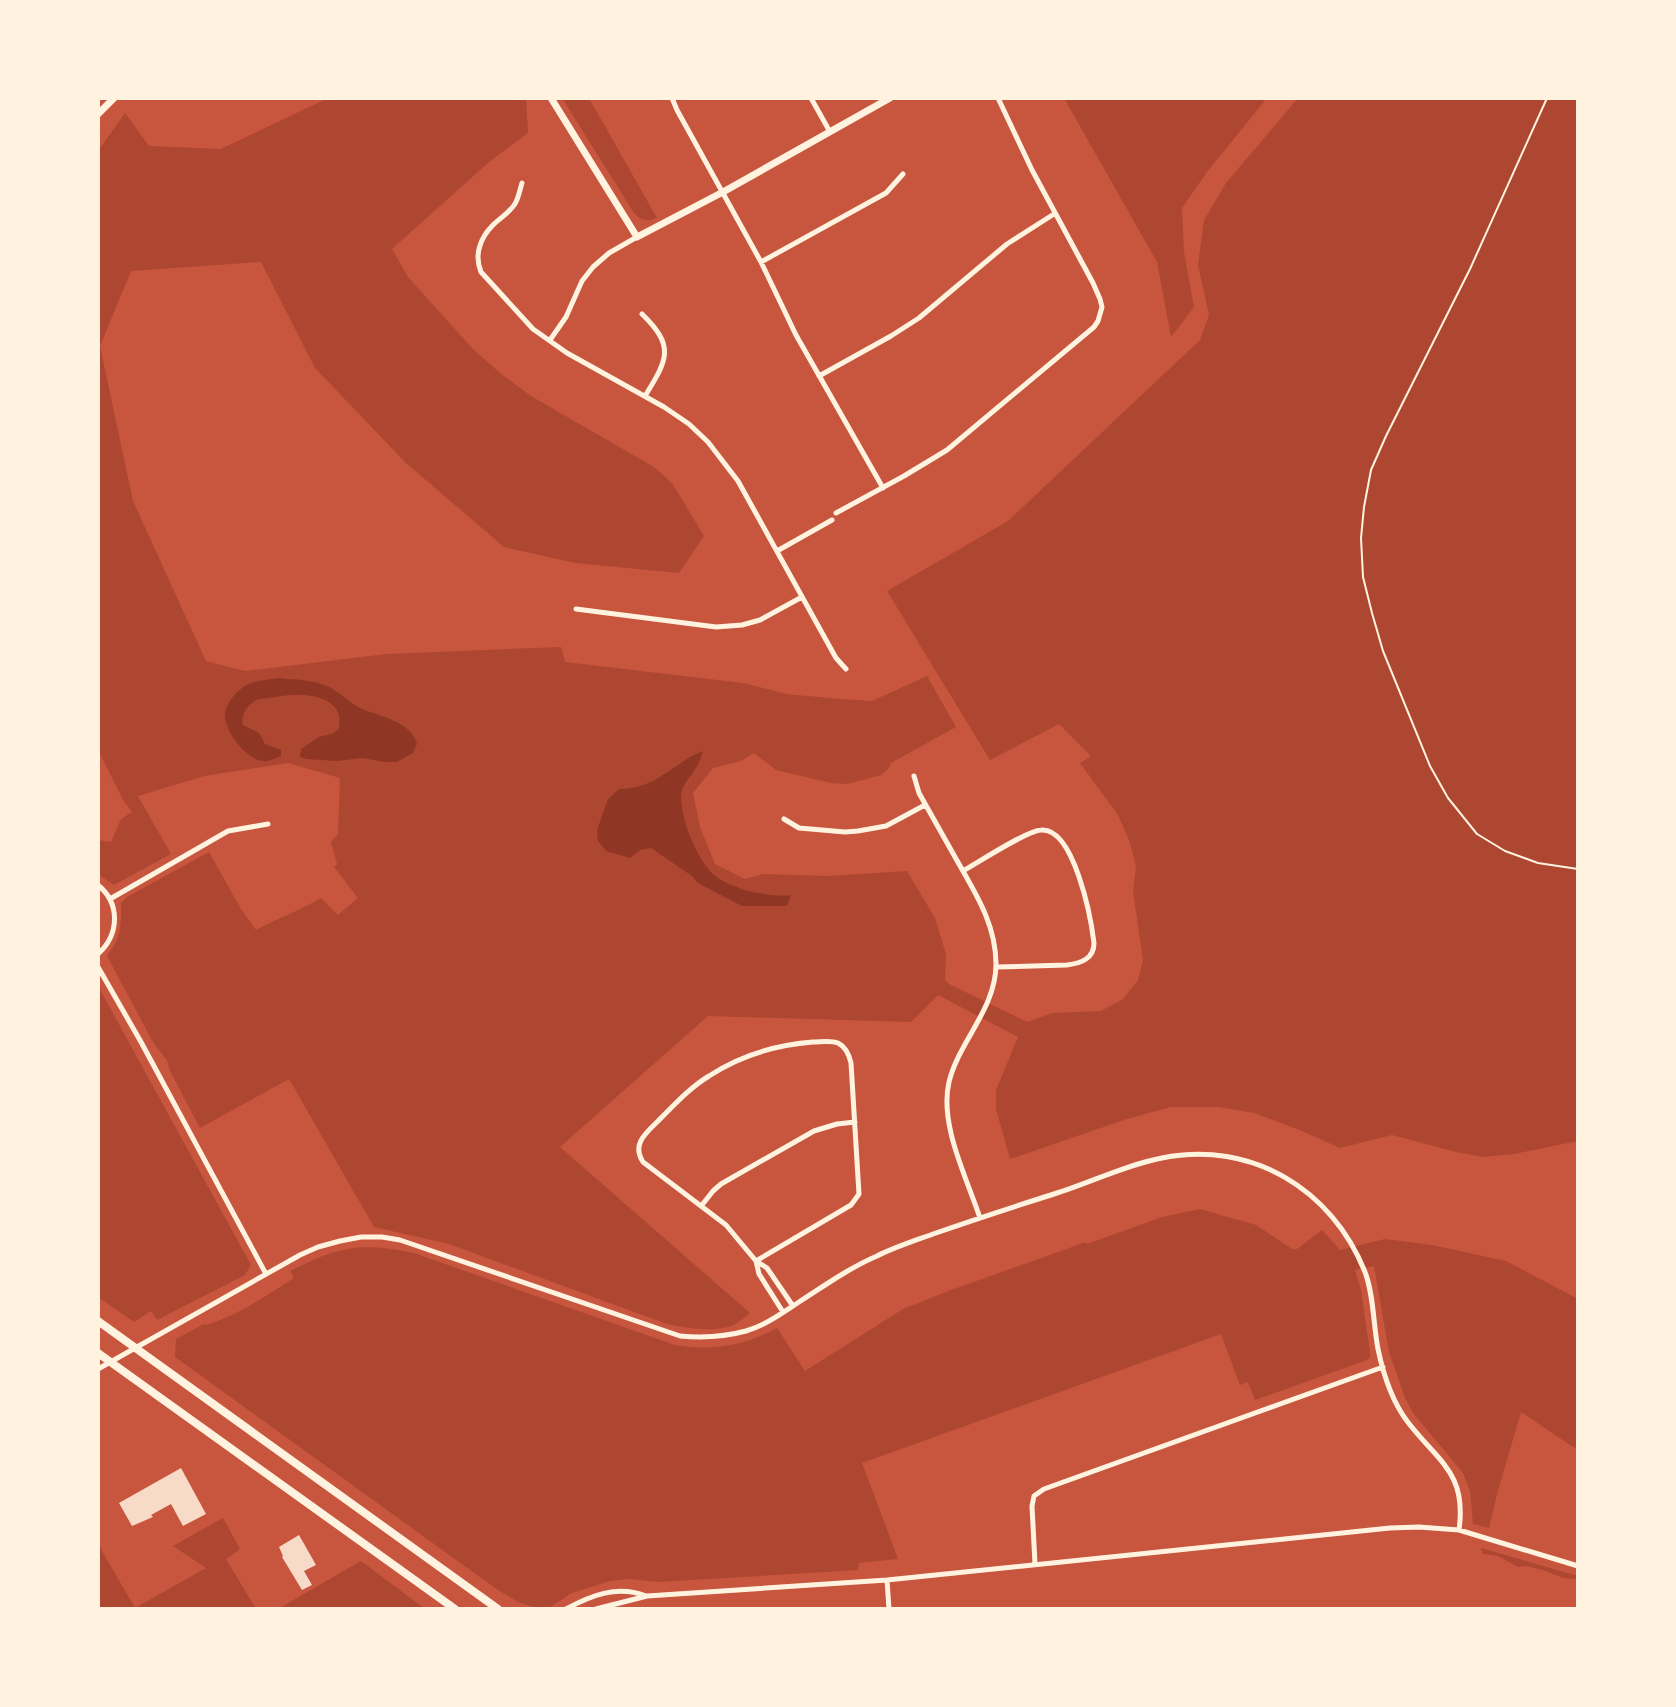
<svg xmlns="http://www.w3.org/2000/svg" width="1676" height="1707" viewBox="0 0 1676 1707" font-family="'Public Sans',sans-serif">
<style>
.green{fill:#ae4732}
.water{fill:#8f3625}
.building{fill:#f7dbc8}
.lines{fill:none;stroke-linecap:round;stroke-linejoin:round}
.path{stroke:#fff3e0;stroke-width:2}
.minor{stroke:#fff3e0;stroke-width:5}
.tertiary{stroke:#fff3e0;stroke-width:7}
.primary{stroke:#fff3e0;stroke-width:8}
</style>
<rect width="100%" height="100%" fill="#c8553d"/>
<!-- green -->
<path class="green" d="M328,98H526L528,133L489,162L392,249L408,277L472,348L500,373L531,396L654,467L672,483L704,536L679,573L575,563L504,547L406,463L315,368L261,262L131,271L100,346L133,501L206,661L245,671L386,654L561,647L565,662L743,683L786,694L840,699L872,701L927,676L956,727L891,763L888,769L881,775L847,784L831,783L776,770L754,753L741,761L713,768L693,793L700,827L715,864L745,879L763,874L827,876L907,871L935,918L946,954L945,980L949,984L1027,1022L1052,1013L1101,1011L1123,999L1138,980L1143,960L1133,891L1136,866L1129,840L1118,815L1080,763L1091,756L1059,724L990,760L887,591L1008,521L1200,340L1209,315L1198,265L1204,220L1226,183L1298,98H1578V1141L1514,1154L1483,1157L1456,1152L1392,1135L1340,1148L1302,1131L1254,1113L1218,1107H1171L1127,1119L1010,1159L996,1109V1090L1018,1037L938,995L911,1022L708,1016L560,1147L750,1313C745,1317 739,1322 734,1325C716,1333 685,1328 667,1324L449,1244L374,1227L289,1079L200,1128L170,1071L167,1060L154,1044L107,956C122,936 121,926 121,903L127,897L209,852L241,909L256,930C278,918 299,911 321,898L338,915L358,898L334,867L337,864L331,842L338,834L340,778L288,763L204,776L138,796L171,854L114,885L98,874V840L111,842L121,819L132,812L123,800L98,750V151L125,113L149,146L221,149Z
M562,98H589L657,218C647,222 642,221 634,213Z
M1064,98H1267L1207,172L1182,208L1184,252L1194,307L1171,337L1157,262Z
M98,986L251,1265L245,1275L157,1320L151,1311L134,1322L98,1297Z
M1200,1209L1256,1225L1292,1249H1297L1322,1230L1340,1250L1385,1239L1432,1245L1506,1261L1578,1299V1448L1573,1447L1521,1412L1497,1494L1489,1528L1473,1524L1470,1491L1463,1473L1413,1413L1405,1398L1389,1352L1374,1266L1355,1270L1361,1290L1370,1353V1357L1367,1360L1255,1400L1248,1382L1240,1385L1221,1334L862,1463L898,1559L859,1563L858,1570L658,1582L629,1579L610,1581L572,1593L547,1609H540L518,1602L495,1588L175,1357L176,1339L204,1324L206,1325C238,1315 266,1296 294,1278L290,1271C340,1246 359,1242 414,1253L675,1345C711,1351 745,1346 777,1328L805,1371L903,1309L951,1290L1086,1242L1087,1244L1162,1217Z
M223,1518L240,1549L226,1559L256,1609H98V1544L135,1608L206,1568L173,1546Z
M1481,1548L1578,1576V1579L1563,1578L1546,1571L1527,1566L1518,1567L1498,1556L1483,1554Z
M361,1561L425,1609H278Z"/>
<!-- water -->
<path class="water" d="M279,678C295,680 313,679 329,687C340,692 349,703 360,708C380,717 410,720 417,744L413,753L397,762H384L363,758L337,761L306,759L300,757L301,749L319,737L334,733L339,728C339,724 340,720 339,715C332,692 294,693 276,697C270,698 263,698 257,700C248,704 240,715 243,725L259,733L265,744L281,750V756C276,758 269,762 263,761C246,759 224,731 225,714C226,704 234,694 242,688C252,680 267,680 279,678Z
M703,751C701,757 699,763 696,768C691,777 682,784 681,795C681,820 696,858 714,875C730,889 770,898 791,895L787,906H742L698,883L692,876L651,848L640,850L630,858L606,851L598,841L597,830L608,799L619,789C657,789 671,764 703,751Z"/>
<!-- building -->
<path class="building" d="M181,1468L206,1514L183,1526L171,1504L151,1515L153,1517L132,1526L119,1503Z
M299,1535L316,1565L304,1571L312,1585L302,1590L282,1557L283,1556L279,1547Z"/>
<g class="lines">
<!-- path -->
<path class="path" d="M1547,98L1470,269L1386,436L1371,470L1364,507L1361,538L1363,577L1372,613L1383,651L1430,766L1448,798L1477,834L1505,851L1538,863L1578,869"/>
<!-- minor -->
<path class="minor" d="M672,98L677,110L761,262L796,335L883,488
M811,98L830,132
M522,183C520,189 519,196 516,202C511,212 501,217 493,225C480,238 474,255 481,272L533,329L567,353L664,407L689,424L708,442L738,481L836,658L846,669
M761,262L886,193L903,174
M642,314C676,347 667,360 645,396
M550,340L566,317L582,281L593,267L609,253L637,237
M819,376L891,336L919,318L1007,244L1054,214
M836,513L904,476L947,450L1094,327L1098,321L1102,307L1100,299L1093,283L1032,170L998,98
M777,551L832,520
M576,609L716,627L742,625L760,620L802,597
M914,776L919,793C931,814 943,836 955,857C974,891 996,923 996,964C996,1009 959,1041 949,1082C939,1125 967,1178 980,1218
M784,819L799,828L845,832L858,831L886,826L925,805
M963,871C979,862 1026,831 1041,830C1074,827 1091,918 1094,943C1094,959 1081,963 1067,965L996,967
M98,885C121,904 119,935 98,954
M110,899L228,831L268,824
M98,967L141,1042L266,1274
M702,1205L713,1191L721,1184L814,1131L837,1124L855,1122
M756,1261L851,1205L859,1194L851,1063C849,1054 846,1047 838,1043C830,1040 821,1042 813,1042C775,1045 741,1055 709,1076C691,1087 677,1102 662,1117C650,1130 630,1142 643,1162L726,1225L756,1261L767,1268L793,1306
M756,1261L759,1274L783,1312
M98,1369L300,1255L318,1247L340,1241L361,1237H382L400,1240L680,1336C703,1338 724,1337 746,1331C766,1325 782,1313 799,1302C824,1286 849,1268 877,1256C895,1247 914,1241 933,1234C973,1220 1013,1207 1054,1194C1090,1183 1125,1165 1162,1158C1251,1140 1332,1189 1365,1272C1374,1296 1373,1323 1378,1349C1383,1373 1392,1401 1407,1421C1438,1462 1467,1472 1459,1530
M1035,1564L1032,1506L1034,1496L1044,1489L1383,1367
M887,1580L889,1609
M566,1609C592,1595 617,1585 646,1596
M596,1609L647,1596L887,1580L1390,1528L1419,1527L1459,1530L1578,1566"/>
<!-- tertiary -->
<path class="tertiary" d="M551,98L637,237L723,192L890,98
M98,114L114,98"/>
<!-- primary -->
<path class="primary" d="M98,1321L498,1609
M98,1353L455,1609"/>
</g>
<!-- border -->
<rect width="1676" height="1707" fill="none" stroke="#fff3e0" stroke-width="200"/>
</svg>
